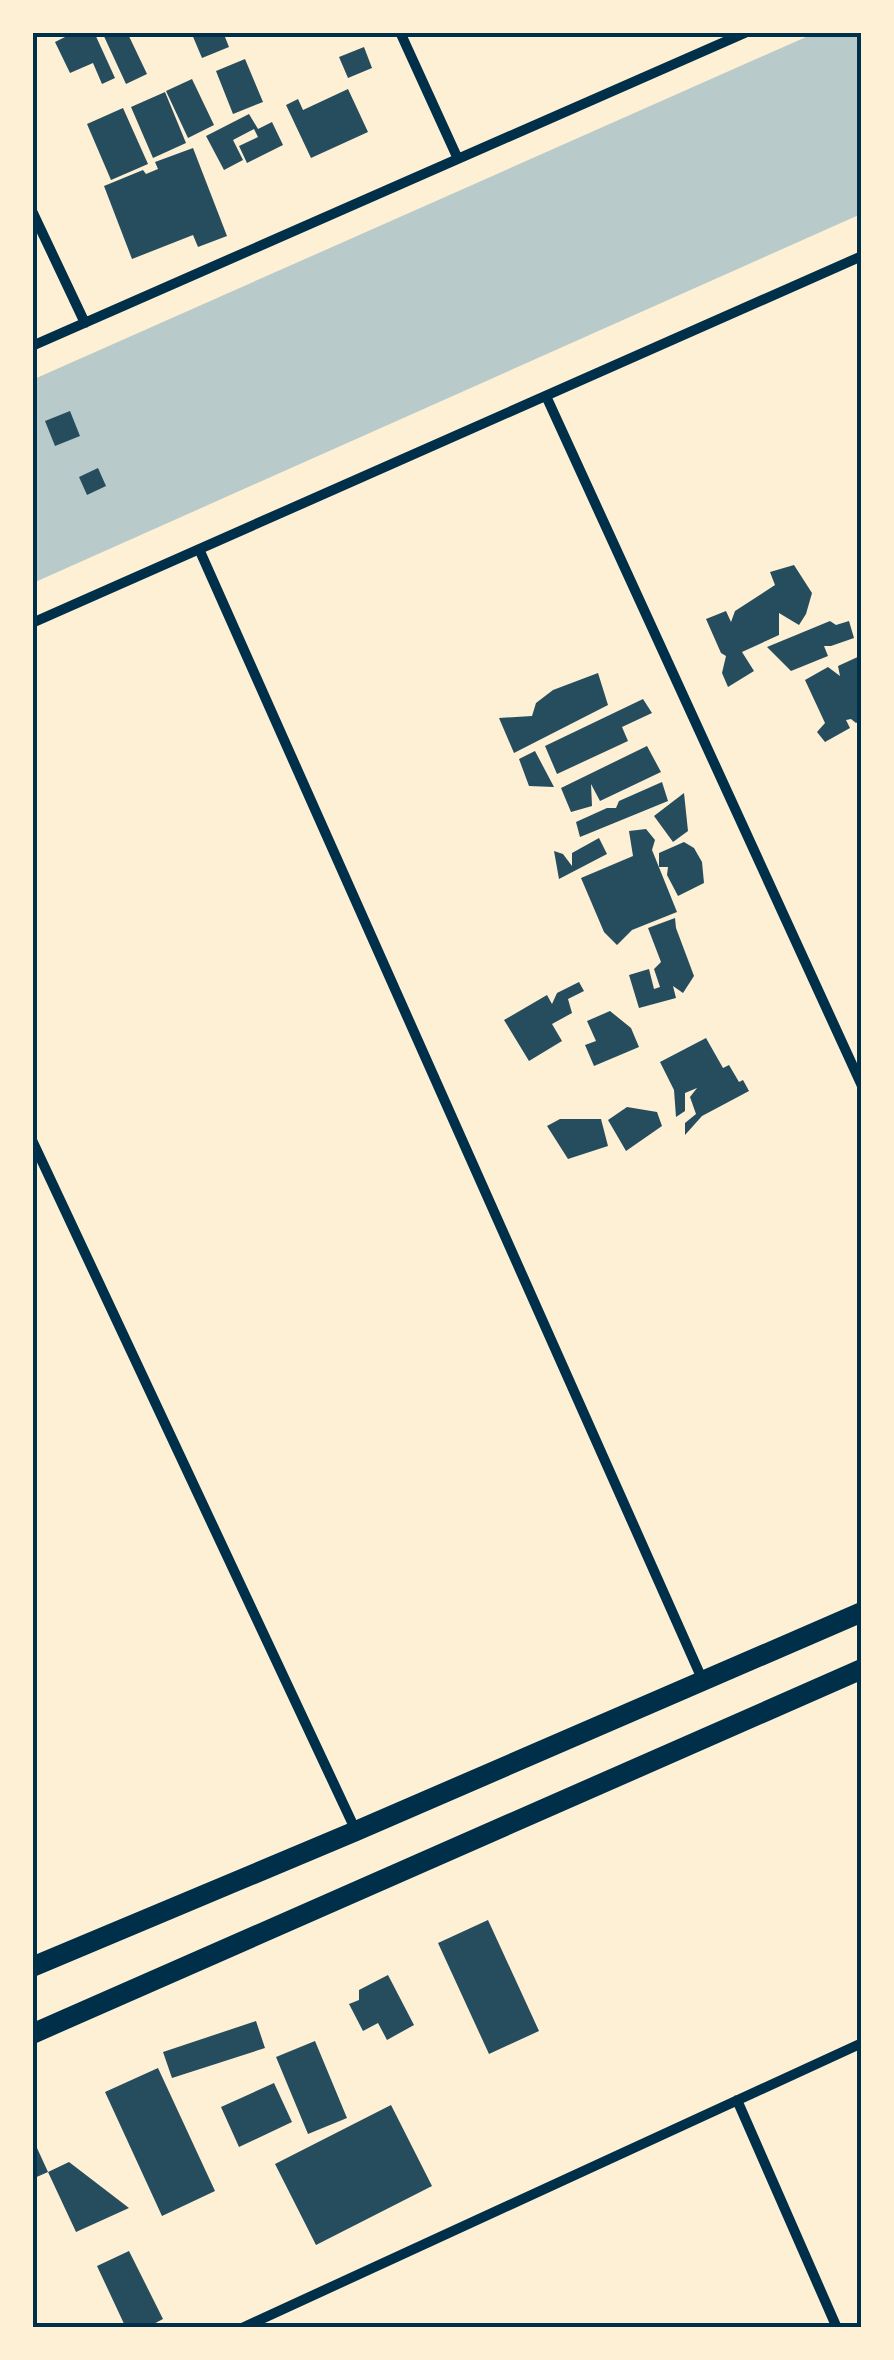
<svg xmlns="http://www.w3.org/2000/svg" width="894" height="2360" viewBox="0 0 894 2360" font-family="'Times New Roman',serif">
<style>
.green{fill:#b9caca}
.building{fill:#264d5e}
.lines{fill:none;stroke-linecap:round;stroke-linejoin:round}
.minor{stroke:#003049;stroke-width:10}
.secondary{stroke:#003049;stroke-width:20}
.neatline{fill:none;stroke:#003049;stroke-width:4}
</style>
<rect width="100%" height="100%" fill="#fdf0d5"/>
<!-- green -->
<path class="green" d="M815,33H861V214L33,583L32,380Z"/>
<!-- building -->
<path class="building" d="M75,32H94L115,78L102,84L93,63L70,73L55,42Z
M102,32H127L147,74L126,84Z
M191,32H223L229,47L202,58Z
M364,47L372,68L348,78L339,57Z
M245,59L263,102L233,114L216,71Z
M192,79L214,125L188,138L166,91Z
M348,89L368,132L311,158L286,105L298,99L303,110Z
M165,92L186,143L153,158L131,107Z
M123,108L148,164L111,180L87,124Z
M249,114L258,129L272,122L283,145L247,163L239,146L258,137L254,129L233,140L243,160L224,170L206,136Z
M193,148L227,236L198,247L193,235L132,259L104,186L143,170L146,174L158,169L155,162Z
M70,411L80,436L55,446L45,421Z
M98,468L106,486L87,495L79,477Z
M794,565L812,593L806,614L799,625L779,613V635L742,652L754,671L728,687L722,673L726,656L721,653L706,619L726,611L731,622L735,611L775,585L770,572Z
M830,621L836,625L849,621L854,638L831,646H824L828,656L791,671L767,647Z
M862,655V720L856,723L851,719L846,720L850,728L825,742L817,732L825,723L805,680L828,667L840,676L838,666Z
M598,673L608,705L514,753L499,718L532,716L536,703L553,690Z
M643,699L652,713L622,727L628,741L557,774L545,746Z
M647,746L661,772L600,801L591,784L592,806L571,812L561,788Z
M535,751L554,787L529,786L519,759Z
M662,782L668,801L580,837L576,822L607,808H616L619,801Z
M684,793L688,831L673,842L654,816Z
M646,829L655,840L652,850L677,912L632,930L617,945L604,932L581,878L633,856L629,831Z
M599,838L607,854L559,879L554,851L563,854L572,866V853Z
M684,842L694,848L702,862L704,883L678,896L667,875L668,867H659V853Z
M675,918L676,928L694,976L683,993L673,986L676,998L639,1008L629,975L649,969L654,989L660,987L654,969L661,962L648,928Z
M579,982L584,991L568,999L572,1013L552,1024L562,1041L529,1061L504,1020L547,995L552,1004L557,993Z
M610,1011L631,1028L639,1047L594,1066L585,1045L596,1041L587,1021Z
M706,1038L723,1068L729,1065L739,1082L743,1080L749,1091L702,1116L685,1135V1123L696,1114L690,1097L697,1088L685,1093V1111L676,1117L674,1090L660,1062Z
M627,1107L657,1112L662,1126L626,1151L608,1120Z
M560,1119H601L608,1146L568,1159L547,1126Z
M488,1920L539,2031L489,2054L438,1943Z
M388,1975L414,2025L387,2040L378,2023L363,2031L349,2004L359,2000V1990Z
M256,2021L265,2048L172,2078L163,2052Z
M315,2041L347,2118L308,2134L276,2057Z
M158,2068L215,2191L162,2216L105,2092Z
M274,2083L292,2122L239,2147L221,2107Z
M391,2105L432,2186L316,2245L275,2164Z
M32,2137L48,2172L32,2179Z
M69,2162L129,2208L76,2232L48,2172Z
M129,2251L163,2319L146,2328H126L97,2266Z"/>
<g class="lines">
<!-- minor -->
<path class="minor" d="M400,32L458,159
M32,211L85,323
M32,346L747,32
M546,396L862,1086
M199,549L703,1681
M32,623L862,256
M32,1140L356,1831
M737,2100L837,2328
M242,2328L862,2043"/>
<!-- secondary -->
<path class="secondary" d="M32,1967L356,1831L862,1612
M32,2034L862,1669"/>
</g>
<!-- border -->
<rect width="894" height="2360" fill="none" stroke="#fdf0d5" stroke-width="70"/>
<rect x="35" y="35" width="824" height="2290" class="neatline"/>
</svg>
